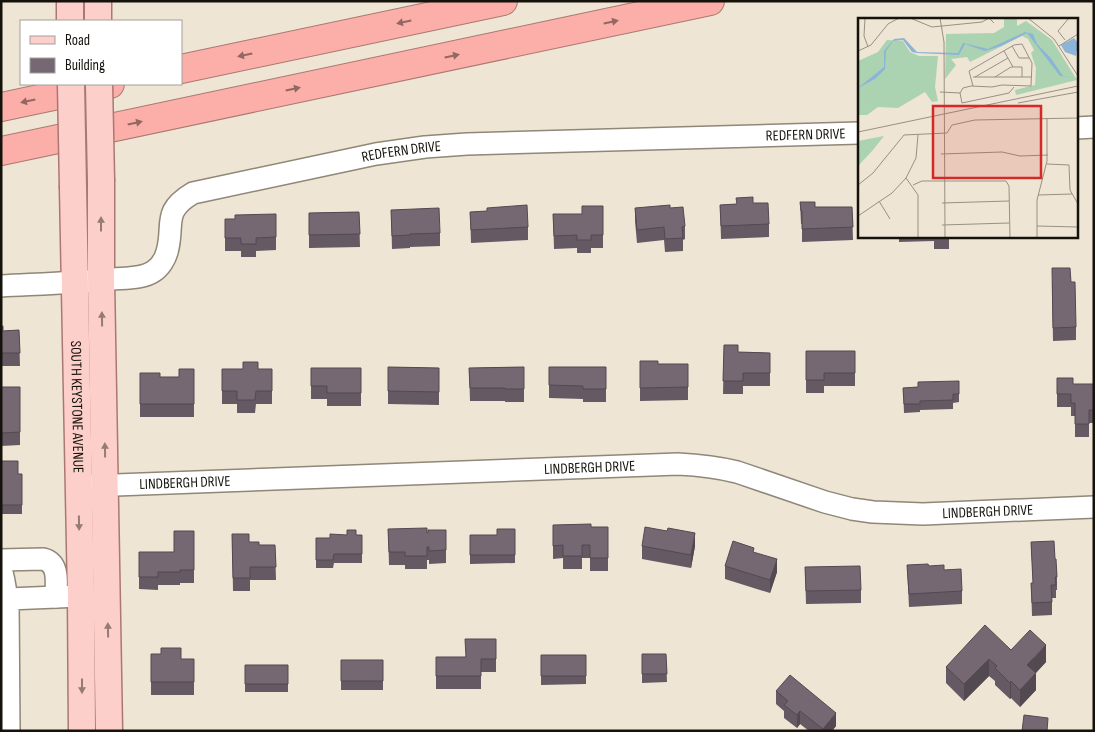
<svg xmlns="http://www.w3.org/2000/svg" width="1095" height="732" viewBox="0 0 1095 732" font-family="'Sofia Sans Condensed',sans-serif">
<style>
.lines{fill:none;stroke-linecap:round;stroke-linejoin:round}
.minor-casing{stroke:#8f8777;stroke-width:24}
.major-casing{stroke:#aa7871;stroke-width:29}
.highway-casing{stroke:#aa7871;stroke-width:30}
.minor{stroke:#fff;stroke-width:21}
.major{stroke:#fdcfcb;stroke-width:26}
.highway{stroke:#fbafa8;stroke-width:28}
.major-bridge-casing{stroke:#aa7871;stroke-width:29;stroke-linecap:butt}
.major-bridge{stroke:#fdcfcb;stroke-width:26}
.wall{fill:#655963}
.shaded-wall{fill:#534950}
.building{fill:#766873;stroke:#534950}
.oneway{fill:#946862}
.oneway2{fill:#957a75}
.labels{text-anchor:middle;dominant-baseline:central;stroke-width:4;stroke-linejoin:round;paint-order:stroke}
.street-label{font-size:15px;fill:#15120c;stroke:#fff}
.inset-road{fill:none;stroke:#979184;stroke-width:1}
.view{fill:#d62828;fill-opacity:0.15;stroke:#d62828;stroke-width:2.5}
.inset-edge{fill:none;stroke:#15120c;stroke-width:2.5}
</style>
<rect width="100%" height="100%" fill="#eee5d4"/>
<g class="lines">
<defs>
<g id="minor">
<path d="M1076,128L1094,127"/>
<path id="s1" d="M1,286C38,284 76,283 113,279C126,278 143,279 154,271C160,267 165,259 167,252C175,224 161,212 193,193L376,154L425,147L467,144L859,133"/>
<path id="s2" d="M89,486L678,464C698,465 717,467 737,472L825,502L852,509L873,512L923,514L1094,507"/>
<path d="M1,560L43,559C60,563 56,583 56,597"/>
<path d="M1,570C5,579 4,589 8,599"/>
<path d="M9,731L8,599L81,596"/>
</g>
<g id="major">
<path d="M70,1V21"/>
<path d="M98,1V21"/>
<path d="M101,181V280L109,731"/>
<path id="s3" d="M73,188L81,596L82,731"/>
</g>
<path id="highway" d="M181,69L503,1
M1,107L110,84
M1,151L710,1"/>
</defs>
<!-- minor casing -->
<use href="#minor" class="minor-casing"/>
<!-- major casing -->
<use href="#major" class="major-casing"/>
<!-- highway casing -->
<use href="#highway" class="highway-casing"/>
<!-- minor -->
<use href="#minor" class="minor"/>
<!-- major -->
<use href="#major" class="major"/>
<!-- highway -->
<use href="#highway" class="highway"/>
<defs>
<path id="major-bridge" d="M71,84L73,188
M99,84L101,181"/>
</defs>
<!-- major-bridge casing -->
<use href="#major-bridge" class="major-bridge-casing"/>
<!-- major-bridge -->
<use href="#major-bridge" class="major-bridge"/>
</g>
<!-- wall -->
<path class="wall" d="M800,202L815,207H852L853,240L802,242V224H801Z
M753,203L769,224V237L721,239L720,205Z
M603,206V248H591V253H577V248L554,249L553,214H582Z
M635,208H670L685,226V239L683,240V251L665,252L664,240L637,243L635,221Z
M391,210L440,233V246L410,247V248L392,249Z
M359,212L360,247L309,248V213Z
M470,212L528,227V240L471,243Z
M276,214V250L256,251V257H241V251H225V219H235Z
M899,236H949V249H934V241L899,242Z
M1052,281L1076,327V340L1053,341Z
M1,326L3,331L19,330L20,366H1Z
M724,345L738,352L770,353V386H743V394H723Z
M806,351H855V386H824V393H806Z
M640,361L658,364H688V400L640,401Z
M388,367L439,368V405L388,404Z
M524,367V402H505V401H470L469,368Z
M549,367H606V402H583V399L549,398Z
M311,368H361V406H327V399H311Z
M194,369V417H140V373L160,377H179Z
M222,369H272V404H256L255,413H237V404H222Z
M1057,378L1073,384H1094V423H1089V437H1075V416H1071V407H1057Z
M959,381V402L953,403V409L920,410V412L904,413L903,388L918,387Z
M1,387H20V445L1,446Z
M1,461L18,474H22V514H1Z
M553,525L591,527H608V571H590V558H582V569H563V558L553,559Z
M388,529L427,533L446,530V563L429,564V560H427V569H405V565H389Z
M515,529V563L470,564V535H497Z
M194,531V583H180V585H158V590L139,589V552H174Z
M232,534L249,542L259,545H275L276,580H250V591H233Z
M356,535H362V563H334L333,568H316V538H330Z
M1031,542L1055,559L1057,577V590H1056V598H1052V615L1032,616L1031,583H1033Z
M642,546H695L691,568L642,559Z
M907,565L929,566L944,570L962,591V604L909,607Z
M725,566L777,572L770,593L725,579Z
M805,567L861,590V603L806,604Z
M496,639V672H481V689H436V657H465Z
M1011,650L1046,662L1036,673V690L1020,707L1011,698L1010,699L995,685V681L989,676L964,701L946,683V667Z
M151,654L181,659H194V695H151Z
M642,654H666L667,682L642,683Z
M541,655H586V684L541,685Z
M341,660H383V690H341Z
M245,665H288V692H245Z
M776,691L836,726L832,731H809L800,724L797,728L784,718V711L776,704Z"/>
<!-- shaded-wall -->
<path class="shaded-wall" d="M695,533V546L691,568V555Z
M777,559V572L770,593V580Z
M1046,645V662L1027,682V665Z
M989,659V676L964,701V684Z
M1036,673V690L1020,707V690Z
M1011,681V698L1010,699V683Z
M800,711V724L797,728V715Z
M836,713V726L832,731H823V729Z"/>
<!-- building -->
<path class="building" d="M753,197V203H768L769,224L721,226L720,205L737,204L736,198Z
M800,202H815V207H852L853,227L802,229V211H801Z
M527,205L528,227L471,230L470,212L487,211V208Z
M670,205V208L683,207L685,226L682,227L683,238L665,239L664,227L637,230L635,208Z
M582,206H603V235H591V240H577V235L554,236L553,214H582Z
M439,208L440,233L410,234V235L392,236L391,210Z
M359,212L360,234L309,235V213Z
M276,214V237L256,238V244H241V238H225V219H235V215Z
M1052,268H1070L1071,282H1075L1076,327L1053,328Z
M1,326H3V331L19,330L20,353H1Z
M724,345H738V352L770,353V373H743V381H723Z
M806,351H855V373H824V380H806Z
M640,361H658V364H688V387L640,388Z
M243,362H258V369H272V391H256L255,400H237V391H222V369H243Z
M388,367L439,368V392L388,391Z
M524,367V389H505V388H470L469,368Z
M549,367H606V389H583V386L549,385Z
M311,368H361V393H327V386H311Z
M179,369H194V404H140V373H160V377H179Z
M1057,378H1073V384H1094V410H1089V424H1075V403H1071V394H1057Z
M959,381V394H953V400L920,401V404H904L903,388L918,387V382Z
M1,387H20V432L1,433Z
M1,461H18V474H22V505H1Z
M591,524V527H608V558H590V545H582V556H563V545L553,546V525Z
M645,527L667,531L668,528L695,533L691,555L642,546Z
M427,528V533H428V530H446V550L429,551V547H427V556H405V552H389L388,529Z
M497,529H515V555H470V535H497Z
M347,530H356V535H362V554H334L333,560H316V538H330V534L347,535Z
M174,531H194V570H180V572H158V577H139V552H174Z
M232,534H249V542H259V545H275L276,567H250V578H233Z
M733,541L754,548L753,552L777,559L770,580L725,566Z
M1054,541L1055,559H1056L1057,577H1055L1056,585H1051L1052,602L1032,603L1031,583H1033L1031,542Z
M928,564L929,566L944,565V570L961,569L962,591L909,594L907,565Z
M860,566L861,590L806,591L805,567Z
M985,625L1011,650L1030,630L1046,645L1027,665L1036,673L1020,690L1011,681L1010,683L995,668L997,666L989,659L964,684L946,667Z
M465,639H496V659H481V676H436V657H466Z
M161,648H181V659H194V682H151V654H161Z
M642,654H666L667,674H642Z
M541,655H586V676H541Z
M341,660H383V681H341Z
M245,665H288V684H245Z
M790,675L836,713L823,729L800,711L797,715L784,705L788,701L776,691Z
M1024,715L1048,718L1047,731H1022Z"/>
<!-- one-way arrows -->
<defs><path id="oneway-solid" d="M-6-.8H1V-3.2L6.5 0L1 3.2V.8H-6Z" transform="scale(1.25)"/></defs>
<g class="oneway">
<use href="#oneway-solid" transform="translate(404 22) rotate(168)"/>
<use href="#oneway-solid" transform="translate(611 22) rotate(-12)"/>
<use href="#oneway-solid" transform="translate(245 55) rotate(168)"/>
<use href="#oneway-solid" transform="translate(452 56) rotate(-12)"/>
<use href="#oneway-solid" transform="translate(293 89) rotate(-12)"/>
<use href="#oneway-solid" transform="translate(28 101) rotate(168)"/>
<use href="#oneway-solid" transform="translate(135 123) rotate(-12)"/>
</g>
<g class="oneway2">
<use href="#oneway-solid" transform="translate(101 224) rotate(-90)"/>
<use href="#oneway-solid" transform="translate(102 319) rotate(-91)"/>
<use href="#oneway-solid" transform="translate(105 450) rotate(-91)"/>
<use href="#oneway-solid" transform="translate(79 523) rotate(89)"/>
<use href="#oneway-solid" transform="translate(108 630) rotate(-91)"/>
<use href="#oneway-solid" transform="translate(82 686) rotate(90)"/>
</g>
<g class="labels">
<!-- street labels -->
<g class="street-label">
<text stroke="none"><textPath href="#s1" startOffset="864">REDFERN DRIVE</textPath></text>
<text stroke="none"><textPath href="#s1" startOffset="459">REDFERN DRIVE</textPath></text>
<text stroke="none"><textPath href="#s3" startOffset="219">SOUTH KEYSTONE AVENUE</textPath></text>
<text stroke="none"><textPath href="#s2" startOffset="501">LINDBERGH DRIVE</textPath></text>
<text stroke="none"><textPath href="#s2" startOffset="96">LINDBERGH DRIVE</textPath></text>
<text stroke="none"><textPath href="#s2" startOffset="906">LINDBERGH DRIVE</textPath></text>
</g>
</g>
<!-- overview -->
<g transform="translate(858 18)">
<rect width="220" height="220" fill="#eee5d4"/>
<path d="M146,0H159V8L168,3L194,22L219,62L158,77L157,72L177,67L178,50L173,35L176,32L170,21L164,18L112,44L109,39L93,41L98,47L87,61L88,16L136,15L146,9ZM29,22L45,23L52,34L61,38H80L77,69L80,83L74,84L67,74L40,90L20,89L9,97H0V43L20,34ZM26,118L15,132L0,148V123Z" fill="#abd3b2"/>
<path d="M167,14L175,16L179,26L192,39L205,58L220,60L202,58L169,15L143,28L127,33L107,26L101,37L59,35L54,34L45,22L35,23L28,33L27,51L17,61L0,70L26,49V33L36,21L46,20L59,34L100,35L105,25L130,31ZM216,20L220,25L218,38L207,34L203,27Z" fill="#8cb4d8"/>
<path class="inset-road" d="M7,0L6,18L10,29M52,0L74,9L124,4L131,0L136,5M82,0L86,24L87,220M170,0L196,21L220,58M207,22L200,13L211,0M154,28L161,40H171M201,28L220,16M0,33L13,27L30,6L41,0M146,33L155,49M115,59H174M117,59L150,40M137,59L153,49H164V59M82,74L102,75M102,75L105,70L113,68L134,69L144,67L173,68L174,45L164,26L156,27L111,53L115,68M102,75L104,85L151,75L156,69M160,85L220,74M0,114L220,68M83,136L144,134L162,138L190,137M189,146L211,147L212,172L220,186M48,160L60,177V220M0,167L15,155L46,117L89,115L94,107L117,102L220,100M55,167L64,163H148L151,168L152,220M180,177L214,176M21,183L32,201M84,185L151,183M0,198L34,175L48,160L58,140L60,117M84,207L151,205M179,208L220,209M179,220V182L189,143V100"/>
<path class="view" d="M75,88H183V160H75Z"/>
<rect width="220" height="220" class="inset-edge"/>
</g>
<!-- border -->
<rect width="1095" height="732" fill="none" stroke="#15120c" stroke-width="5"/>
<!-- legend -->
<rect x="20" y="20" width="162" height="65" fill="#ffffff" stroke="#a1a09e"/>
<rect x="30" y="36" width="25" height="8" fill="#fdcfcb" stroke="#a1a09e"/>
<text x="65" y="45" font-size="15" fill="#15120c">Road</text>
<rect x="30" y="58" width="25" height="15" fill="#766873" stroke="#a1a09e"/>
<text x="65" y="70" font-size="15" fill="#15120c">Building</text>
</svg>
